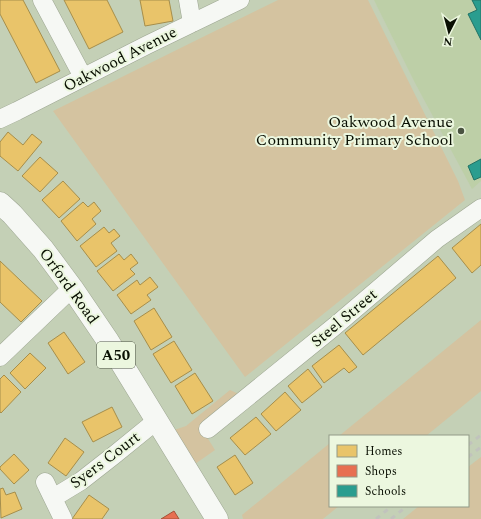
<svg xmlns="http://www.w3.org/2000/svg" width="481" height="519" viewBox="0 0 481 519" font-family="Spectral,serif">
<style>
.built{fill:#bdcfa7}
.green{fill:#d4c3a0}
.homes{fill:#e9c46a;stroke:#a68e4b}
.shops{fill:#e76f51;stroke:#a45239}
.schools{fill:#2a9d8f;stroke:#207265}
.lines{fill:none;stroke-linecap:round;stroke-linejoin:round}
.minor-casing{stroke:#9ca591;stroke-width:19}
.major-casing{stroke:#9ca591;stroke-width:23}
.minor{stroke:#f6f8f4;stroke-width:18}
.major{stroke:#f6f8f4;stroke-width:22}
.rail{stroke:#c1c3bd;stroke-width:3;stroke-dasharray:5 5;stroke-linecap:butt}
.poi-dot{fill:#4a5341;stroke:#ecf7df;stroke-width:1.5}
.labels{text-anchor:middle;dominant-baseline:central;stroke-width:4;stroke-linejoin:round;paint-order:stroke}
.shield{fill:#ecf7df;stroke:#4d5544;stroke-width:1}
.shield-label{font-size:15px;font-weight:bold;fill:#090f02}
.street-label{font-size:16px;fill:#090f02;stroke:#ecf7df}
.poi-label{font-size:16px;fill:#090f02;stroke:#ecf7df;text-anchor:end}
</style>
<rect width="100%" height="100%" fill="#c4d0b6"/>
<!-- built -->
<path class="built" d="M374,0H481V181L472,189L414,81Z"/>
<!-- green -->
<path class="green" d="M278,0H368L458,181L465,200L245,377L53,111Z
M481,320V391L426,436H339Z
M230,390L241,395L202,429L215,450L195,464L174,430L186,426Z
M330,443V506H339L323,519H243L242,515Z
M481,457V519H403L419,506H468V467Z"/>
<!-- homes -->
<path class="homes" d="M0,0H23L60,71L36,83L0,14Z
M64,0H107L123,32L89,49Z
M140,0H169L173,21L145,26Z
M8,132L23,145L32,134L42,142L18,171L0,156V142Z
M40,157L58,173L40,192L22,176Z
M63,181L80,199L59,218L42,200Z
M83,202L88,207L94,202L101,211L92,219L96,224L77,241L61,221Z
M481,224V265L472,273L452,248Z
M104,227L109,233L114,229L120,236L111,243L117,251L96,267L80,246Z
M119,254L124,260L131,254L138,263L130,269L135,274L113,291L97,271Z
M438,256L456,278L363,355L345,333Z
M0,261L42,301L21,322L0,302Z
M150,277L158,287L147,295L151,300L131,314L117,295L137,280L140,285Z
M154,308L172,337L151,350L134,321Z
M64,332L85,362L68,374L48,343Z
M174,341L192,370L171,383L153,354Z
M339,345L357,367L349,373L344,368L324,383L312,366Z
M30,353L46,368L25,389L10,373Z
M308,369L322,387L302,403L288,386Z
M195,373L213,401L192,414L175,386Z
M4,375L21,392L1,413L0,412V379Z
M285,392L301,410L276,431L261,414Z
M112,407L122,427L93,442L82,422Z
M256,417L271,434L245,455L230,438Z
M65,438L84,452L66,476L48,463Z
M14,454L29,470L14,484L0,469V467Z
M235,455L253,483L235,495L217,467Z
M3,488L6,495L15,492L22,509L1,518L0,489Z
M89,495L109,509L102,519H72Z"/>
<!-- shops -->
<path class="shops" d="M174,511L179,519H161Z"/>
<!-- schools -->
<path class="schools" d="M472,0H481V40L468,14L477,10Z
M481,159V177L474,180L468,166Z"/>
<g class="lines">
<defs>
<path id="minor" d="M42,0L83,77
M188,0L192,23
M0,119L17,111L147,45L240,0
M0,357L72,288
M208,429L335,326L437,239L481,208
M45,482L63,519
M53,498L81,481L113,456L156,421"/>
<path id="major" d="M0,203L12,214L43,249L72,288L108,341L217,519"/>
</defs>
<!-- minor casing -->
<use href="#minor" class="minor-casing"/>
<!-- major casing -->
<use href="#major" class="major-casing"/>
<!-- minor -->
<use href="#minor" class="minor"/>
<!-- major -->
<use href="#major" class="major"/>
<!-- rail -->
<path class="rail" d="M468,445L481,435
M468,457L481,447
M376,519L392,506
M391,519L407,506"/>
</g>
<!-- markers -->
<circle class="poi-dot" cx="461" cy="131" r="4"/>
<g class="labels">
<!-- shield labels -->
<rect class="shield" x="97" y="342" width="38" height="26" rx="3"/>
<g class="shield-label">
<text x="116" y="355">A50</text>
</g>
<!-- street labels -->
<g class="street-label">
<text transform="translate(120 59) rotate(-27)">Oakwood Avenue</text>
<text transform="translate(69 286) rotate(54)">Orford Road</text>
<text transform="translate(344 318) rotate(-40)">Steel Street</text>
<text transform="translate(105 460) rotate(-37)">Syers Court</text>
</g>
<!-- poi labels -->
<g class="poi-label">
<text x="453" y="122">Oakwood Avenue<tspan x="453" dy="18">Community Primary School</tspan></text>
</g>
</g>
<!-- legend -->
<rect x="329" y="435" width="140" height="72" fill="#ecf7df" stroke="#919a87"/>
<rect x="337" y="445" width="20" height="12" fill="#e9c46a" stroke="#919a87"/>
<text x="365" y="455" font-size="12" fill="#090f02">Homes</text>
<rect x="337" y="465" width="20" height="12" fill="#e76f51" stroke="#919a87"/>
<text x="365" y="475" font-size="12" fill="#090f02">Shops</text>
<rect x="337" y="485" width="20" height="12" fill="#2a9d8f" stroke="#919a87"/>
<text x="365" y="495" font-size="12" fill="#090f02">Schools</text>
<!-- north arrow -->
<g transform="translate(449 32) rotate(186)" stroke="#ecf7df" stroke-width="3" paint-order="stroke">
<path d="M0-3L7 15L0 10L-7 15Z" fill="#090f02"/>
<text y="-6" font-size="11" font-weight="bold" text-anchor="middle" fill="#090f02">N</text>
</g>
</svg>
